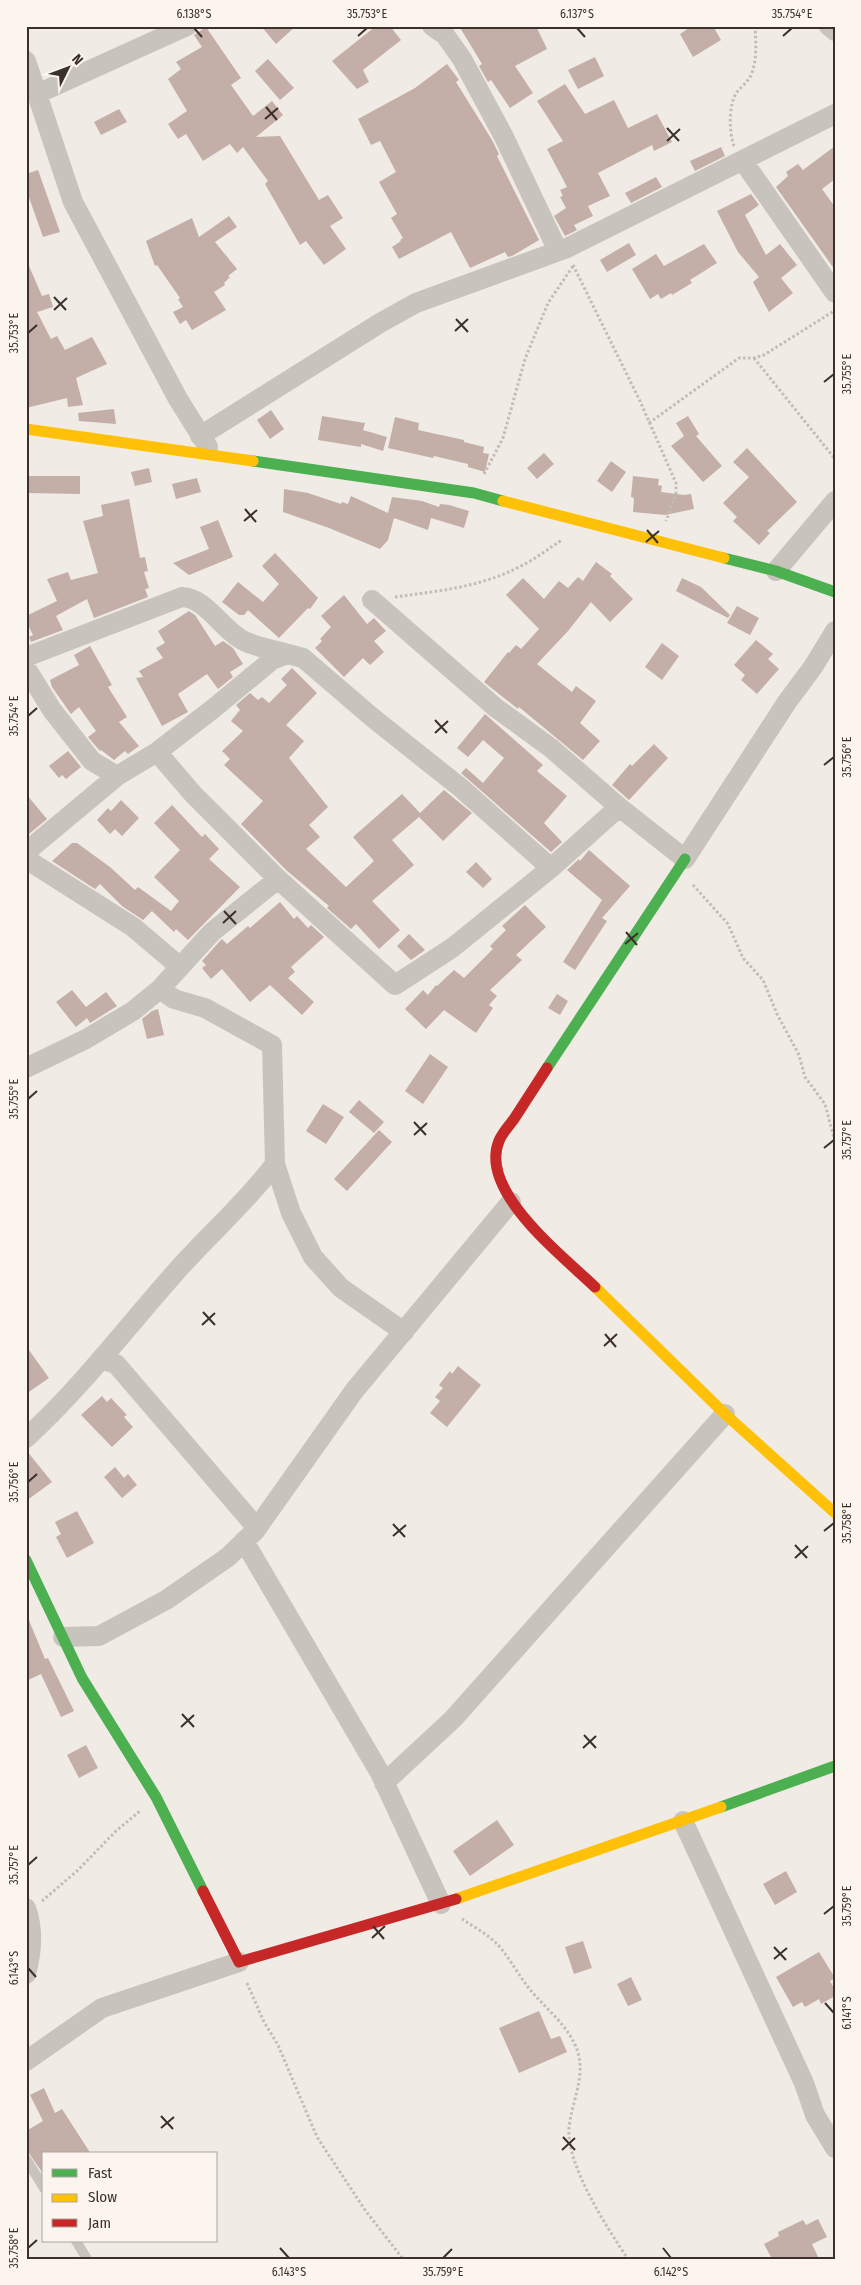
<svg xmlns="http://www.w3.org/2000/svg" width="861" height="2285" viewBox="0 0 861 2285" font-family="'Fira Sans Condensed',sans-serif">
<style>
.building{fill:#c3afa7}
.lines{fill:none;stroke-linecap:round;stroke-linejoin:round}
.path{stroke:#c2bbb6;stroke-width:3;stroke-dasharray:2.5 2.5;stroke-linecap:butt}
.lane{stroke:#c9c3be;stroke-width:10}
.street{stroke:#c9c3be;stroke-width:20}
.fast{stroke:#4caf50;stroke-width:11}
.slow{stroke:#ffc107;stroke-width:11}
.jam{stroke:#c62828;stroke-width:11}
.ticks{fill:none;stroke:#3b302b;stroke-width:2}
.neatline{fill:none;stroke:#3b302b;stroke-width:2}
.ticks-label{font-size:12px;text-anchor:middle;fill:#3b302b}
</style>
<rect width="100%" height="100%" fill="#f0ebe5"/>
<!-- building -->
<path class="building" d="M261,26H296L276,44Z
M376,26H390L401,40L363,70L369,82L357,89L332,61Z
M459,26H536L547,49L515,66L533,93L510,108L491,80L488,82L479,66L482,64Z
M692,26H713L721,40L693,57L680,34Z
M206,27L241,78L231,85L253,116L272,101L283,115L256,137L280,136L319,200L328,195L343,218L330,226L346,249L324,265L306,241L300,245L265,184L268,181L243,147L237,153L230,144L203,161L186,134L178,139L168,124L187,111L168,79L181,69L176,62L202,47L194,35Z
M595,57L604,76L578,89L568,70Z
M268,59L294,88L280,100L255,71Z
M447,64L459,80L456,82L492,140L499,154L497,156L539,240L512,256L508,257L505,252L470,268L451,232L399,259L392,247L401,241L400,240L403,238L391,218L397,214L379,182L396,172L380,141L371,145L358,119L415,88Z
M565,84L585,114L614,100L628,128L657,114L672,142L654,151L652,145L598,173L610,196L588,206L593,216L574,225L577,230L565,236L554,216L566,208L560,197L563,196L560,190L567,187L547,149L563,141L537,101Z
M119,109L127,122L101,135L94,122Z
M835,146V179L822,189L835,207V270L776,187L788,176L786,172L798,164L803,170Z
M721,147L725,156L695,171L690,161Z
M38,170L60,232L43,237L26,189V174Z
M656,177L662,187L631,203L625,193Z
M751,194L759,205L745,215L766,255L780,244L797,265L781,278L793,293L769,312L753,282L759,277L738,252L717,211Z
M229,216L237,227L215,242L237,269L228,276L230,277L224,283L225,285L214,292L226,310L192,330L186,320L180,324L173,312L183,307L178,299L180,298L157,265L155,266L146,241L192,218L199,237Z
M629,243L636,255L607,272L600,260Z
M704,244L717,263L690,280L692,283L672,295L671,293L661,299L658,294L650,299L632,269L656,254L664,266Z
M26,259L42,296L49,294L53,307L37,312L51,339L57,336L65,350L92,337L107,364L76,378L83,405L68,407L67,398L26,408Z
M114,409L116,424L79,421L78,413Z
M271,410L284,429L270,439L257,420Z
M322,416L365,423L363,430L387,437L383,451L361,444V447L318,440Z
M688,416L699,434L696,436L722,466L703,482L671,446L684,436L676,423Z
M395,417L419,423L418,430L464,440V442L484,447L483,453L489,454L485,472L468,467V464L434,456L433,458L388,448Z
M747,448L797,502L767,531L770,533L759,545L733,521L737,517L723,503L749,477L733,462Z
M544,453L554,464L537,479L527,468Z
M611,461L626,472L612,492L597,481Z
M149,468L152,482L135,486L131,472Z
M26,476H80V494L26,493Z
M633,476L659,479L658,485L662,486L661,492L684,495L691,494L694,509L665,515L633,512L634,498L631,497Z
M197,478L201,492L176,499L172,484Z
M284,489L308,493L341,504L342,502L348,504L351,496L388,513L392,497L422,501L439,507L440,504L449,505L469,511L464,528L431,518L428,530L394,518L388,540L380,549L329,528L283,512Z
M129,499L140,558L145,557L148,571L144,572L149,588L145,589L148,597L94,618L87,599L56,616L63,630L31,642L29,637L33,635L26,621V616L57,601L47,579L68,572L71,580L98,573L83,521L103,516L101,505Z
M218,520L233,557L189,575L173,563L209,549L200,527Z
M275,553L318,598L310,609L308,608L279,638L248,610L244,615H239L222,602L238,582L263,602L279,584L262,566Z
M596,562L612,574L610,576L633,599L610,622L591,602L568,631L537,664L572,692L576,686L596,701L580,723L600,741L583,760L519,707L518,709L484,682L508,652L509,653L516,645L521,649L539,629L506,595L523,578L544,599L559,581L568,588L578,577L583,581Z
M682,578L701,587L730,615L728,618L676,591Z
M344,595L367,624L374,618L386,631L374,641L384,652L370,665L363,658L344,677L315,648L322,641L320,639L331,627L321,616Z
M737,606L759,618L750,635L727,623Z
M189,611L195,615L215,646L223,641L233,648L243,664L230,672L233,677L218,689L207,674L178,694L188,712L162,726L136,678L143,677L139,671L163,658L156,648L165,643L158,631Z
M756,640L773,654L768,659L779,669L757,694L741,680L745,675L734,665Z
M662,643L679,656L662,680L645,667Z
M90,646L112,685L108,687L127,717L119,722L139,746L128,754L125,751L114,760L101,750L100,751L88,737L96,731L79,707L71,714L52,687L50,680L79,665L74,655Z
M292,668L317,693L286,725L304,741L289,758L328,807L309,825L320,837L306,849L346,887L374,861L353,837L402,794L420,813L444,790L472,813L443,841L419,817L392,840L414,865L372,901L400,930L379,949L356,924L351,929L327,908L329,906L286,870L241,824L263,801L224,765L230,759L222,751L243,731L231,721L240,710L236,705L250,693L258,700L262,697L269,703L287,685L281,679Z
M485,714L543,765L537,771L567,796L544,823L562,842L551,852L461,773L466,768L483,783L504,758L483,740L468,757L457,748Z
M654,744L668,758L629,800L612,785L630,764L632,766Z
M68,751L81,767L66,779L62,775L59,778L49,766Z
M26,794L47,819L29,834L26,830Z
M121,800L139,818L122,836L115,829L110,834L97,820L108,808L111,811Z
M172,805L202,837L205,834L219,849L209,859L240,887L188,940L176,929L174,932L152,911L143,920L122,906L100,884L95,889L52,861L72,843H77L110,867L135,890L138,887L171,911L179,901L154,877L180,850L154,823Z
M589,850L630,886L602,918L607,921L575,970L563,962L602,900L567,870L579,859L580,861Z
M476,862L492,879L483,888L466,872Z
M280,902L294,919L297,916L308,928L311,925L324,937L291,967L295,972L288,978L314,1002L302,1015L270,985L250,1002L222,969L211,979L202,968L206,965L202,961L220,941L222,939L227,944L248,926L250,928Z
M525,905L546,927L516,955L522,960L490,990L497,996L489,1005L493,1008L476,1033L444,1010L426,1029L405,1009L423,990L428,995L436,985L437,986L454,970L464,978L493,949L490,946L506,930L502,926Z
M409,934L425,950L411,960L397,946Z
M72,990L86,1007L106,992L117,1006L90,1023L87,1018L76,1027L56,1002Z
M557,994L568,1001L560,1015L548,1008Z
M158,1009L164,1035L147,1039L142,1019L152,1011Z
M430,1054L448,1067L423,1104L405,1091Z
M359,1100L384,1122L374,1133L349,1112Z
M323,1104L344,1117L326,1144L306,1131Z
M379,1130L392,1142L347,1191L334,1179Z
M26,1346L49,1378L26,1394Z
M458,1366L481,1385L447,1427L430,1413L440,1401L435,1397L443,1388L439,1385L450,1371L452,1374Z
M102,1396L107,1402L111,1398L127,1415L124,1417L133,1427L112,1447L81,1415Z
M26,1450L52,1482L26,1501Z
M115,1467L124,1478L128,1474L137,1485L122,1498L104,1477Z
M77,1511L94,1543L67,1558L56,1537L61,1534L55,1522Z
M26,1613L45,1659L48,1658L74,1711L61,1717L41,1674L26,1681Z
M86,1745L98,1768L79,1778L67,1755Z
M497,1820L514,1845L470,1876L453,1851Z
M786,1871L797,1892L775,1905L763,1884Z
M583,1941L592,1968L574,1974L565,1947Z
M819,1952L835,1978L830,1981L835,1990V1996L821,2004L819,1999L805,2007L802,2002L793,2007L776,1977Z
M631,1977L642,2000L628,2006L617,1984Z
M539,2011L551,2039L560,2036L567,2052L519,2073L499,2028Z
M44,2088L55,2113L62,2109L91,2154H44V2175L26,2149V2131L43,2121L30,2095Z
M818,2219L827,2237L812,2244L819,2259H772L764,2244L779,2236L778,2232L803,2220L806,2225Z"/>
<g class="lines">
<!-- path -->
<path class="path" d="M734,146C729,132 728,105 737,92C742,86 749,81 752,73C757,58 756,42 755,26
M573,265L640,401L676,483V494L666,521
M754,358L835,459
M649,423L739,358H754L764,355L834,311
M484,474L503,438L525,359L548,303L573,266
M395,597C438,591 481,587 519,567C534,560 548,549 562,540
M693,885L728,924L743,958L763,980L777,1014L799,1055L805,1077L825,1104L835,1142
M42,1901L77,1871L116,1831L140,1811
M462,1919C474,1927 489,1935 499,1946C510,1959 518,1974 528,1987C545,2009 573,2028 579,2057C584,2080 571,2105 569,2128C566,2165 608,2229 628,2259
M247,1983L264,2022L278,2045L317,2137L365,2210L403,2259"/>
<!-- lane -->
<path class="lane" d="M26,2159L44,2188
M76,2241L87,2259"/>
<!-- street -->
<path class="street" d="M432,26L445,35L462,59L503,135L558,251
M829,26L835,31
M26,61L73,202L178,399L208,447
M37,94L187,26
M743,161L835,293
M200,436L380,323L416,303L567,248L835,114
M776,571L835,501
M372,600L496,708L551,748L619,807L685,859L787,702L813,667L835,631
M26,657L182,597C205,598 220,626 239,638C252,647 273,649 288,654
M26,668L52,710L92,761L117,776
M157,752L193,794L278,879L395,985L452,948L551,868L619,807
M26,852L117,776L157,752L214,708L272,660L288,654L303,658L373,718L461,788L551,868
M26,859L133,927L179,966
M160,989L174,999L205,1008L272,1045L275,1164L291,1213L313,1257L341,1288L404,1332
M26,1068L86,1039L133,1011L160,989L212,932L278,879
M101,1359L116,1364L257,1528
M26,1438C81,1388 125,1329 174,1274C207,1236 245,1204 275,1164
M244,1541L380,1773L441,1904
M63,1637L99,1636L166,1600L228,1557L255,1531L354,1391L511,1202
M384,1783L453,1719L725,1414
M683,1821L804,2083L815,2115L835,2148
M26,1908C34,1930 32,1952 26,1974
M26,2061L102,2008L239,1962"/>
<!-- fast -->
<path class="fast" d="M253,461L474,493L503,501
M724,558L776,571L835,592
M547,1068L685,859
M26,1560L82,1678L156,1797L203,1891
M721,1807L835,1766"/>
<!-- slow -->
<path class="slow" d="M26,429L253,461
M503,501L724,558
M595,1287L725,1414L835,1513
M456,1899L721,1807"/>
<!-- jam -->
<path class="jam" d="M547,1068C536,1085 525,1102 514,1119C509,1126 502,1133 499,1141C478,1191 564,1257 595,1287
M203,1891L239,1962L456,1899"/>
</g>
<!-- ticks -->
<path class="ticks" d="M194,28L202,37M577,28L585,37M358,36L367,28M783,36L792,28M266,107L277,120M265,119L278,108M667,128L679,141M667,141L680,129M54,297L66,310M54,310L67,298M456,319L468,332M455,331L468,319M28,333L37,325M824,382L834,374M245,509L256,522M244,521L257,510M647,530L658,543M646,542L659,531M28,716L37,708M435,720L447,733M435,733L448,721M824,765L834,757M224,911L236,924M223,923L236,911M626,932L637,945M625,944L638,933M28,1099L37,1091M414,1122L426,1135M414,1135L427,1123M824,1148L834,1140M203,1312L215,1325M202,1325L215,1313M605,1334L616,1347M604,1346L617,1334M28,1482L37,1474M393,1524L405,1537M824,1531L834,1523M393,1536L406,1525M795,1545L807,1558M795,1558L808,1546M182,1714L194,1727M181,1727L194,1715M584,1735L596,1748M583,1748L596,1736M28,1865L37,1857M824,1914L834,1906M373,1926L384,1939M372,1938L385,1926M774,1947L786,1960M774,1959L787,1948M28,1968L36,1977M825,2003L834,2013M161,2116L173,2129M161,2128L174,2117M563,2137L575,2150M562,2150L575,2138M28,2248L37,2240M280,2248L289,2258M663,2248L671,2258M443,2258L452,2249"/>
<!-- border -->
<rect width="861" height="2285" fill="none" stroke="#fbf5ee" stroke-width="55"/>
<!-- legend -->
<rect x="42" y="2152" width="175" height="90" fill="#fbf5ee" stroke="#aea6a0"/>
<rect x="52" y="2169" width="25" height="8" fill="#4caf50" stroke="#aea6a0"/>
<text x="88" y="2178" font-size="15" fill="#3b302b">Fast</text>
<rect x="52" y="2194" width="25" height="8" fill="#ffc107" stroke="#aea6a0"/>
<text x="88" y="2202" font-size="15" fill="#3b302b">Slow</text>
<rect x="52" y="2219" width="25" height="8" fill="#c62828" stroke="#aea6a0"/>
<text x="88" y="2228" font-size="15" fill="#3b302b">Jam</text>
<!-- north arrow -->
<g transform="translate(68 68) rotate(48)" stroke="#fbf5ee" stroke-width="4" paint-order="stroke">
<path d="M0-4L9 19L0 12L-9 19Z" fill="#3b302b"/>
<text y="-8" font-size="14" font-weight="bold" text-anchor="middle" fill="#3b302b">N</text>
</g>
<rect x="28" y="28" width="806" height="2230" class="neatline"/>
<g class="ticks-label">
<text x="194" y="18">6.138°S</text>
<text x="367" y="18">35.753°E</text>
<text x="577" y="18">6.137°S</text>
<text x="792" y="18">35.754°E</text>
<text transform="translate(14 333) rotate(-90)" y="4">35.753°E</text>
<text transform="translate(847 374) rotate(-90)" y="4">35.755°E</text>
<text transform="translate(14 716) rotate(-90)" y="4">35.754°E</text>
<text transform="translate(847 757) rotate(-90)" y="4">35.756°E</text>
<text transform="translate(14 1099) rotate(-90)" y="4">35.755°E</text>
<text transform="translate(847 1140) rotate(-90)" y="4">35.757°E</text>
<text transform="translate(14 1482) rotate(-90)" y="4">35.756°E</text>
<text transform="translate(847 1523) rotate(-90)" y="4">35.758°E</text>
<text transform="translate(14 1865) rotate(-90)" y="4">35.757°E</text>
<text transform="translate(847 1906) rotate(-90)" y="4">35.759°E</text>
<text transform="translate(14 1968) rotate(-90)" y="4">6.143°S</text>
<text transform="translate(847 2013) rotate(-90)" y="4">6.141°S</text>
<text transform="translate(14 2248) rotate(-90)" y="4">35.758°E</text>
<text x="289" y="2276">6.143°S</text>
<text x="443" y="2276">35.759°E</text>
<text x="671" y="2276">6.142°S</text>
</g>
</svg>
